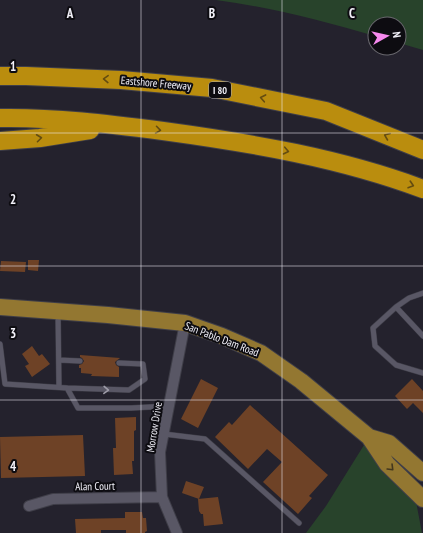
<svg xmlns="http://www.w3.org/2000/svg" width="423" height="533" viewBox="0 0 423 533" font-family="'PT Sans Narrow',sans-serif">
<style>
.green{fill:#28432b}
.building{fill:#6e4226}
.lines{fill:none;stroke-linecap:round;stroke-linejoin:round}
.service-casing{stroke:#3f3e48;stroke-width:6}
.minor-casing{stroke:#3f3e48;stroke-width:12}
.primary-casing{stroke:#3f3e48;stroke-width:18}
.motorway-casing{stroke:#3f3e48;stroke-width:20}
.service{stroke:#595765;stroke-width:5}
.minor{stroke:#595765;stroke-width:10}
.primary{stroke:#937731;stroke-width:16}
.motorway{stroke:#ba8d0e;stroke-width:18}
.oneway{stroke:#644c10}
.oneway2{stroke:#9e9ca8}
.oneway3{stroke:#43371e}
.grid{fill:none;stroke:#f2f1f9;stroke-width:1;stroke-opacity:0.55}
.labels{text-anchor:middle;dominant-baseline:central;stroke-width:4;stroke-linejoin:round;paint-order:stroke}
.shield{fill:#0d0c11;stroke:#adacb3;stroke-width:1}
.shield-label{font-size:10px;font-weight:bold;fill:#f2f1f9}
.street-label{font-size:11px;fill:#f2f1f9;stroke:#0d0c11}
.grid-label{font-size:13px;text-anchor:middle;font-weight:bold;fill:#f2f1f9;stroke:#0d0c11;stroke-width:4;stroke-linejoin:round;paint-order:stroke}
</style>
<rect width="100%" height="100%" fill="#24222d"/>
<!-- green -->
<path class="green" d="M216,0H423V50L399,43V24H375V36C323,21 270,7 216,0Z
M369,437L414,491L422,533H306L326,506Z"/>
<!-- building -->
<path class="building" d="M28,260H39L38,271L28,270Z
M1,261L26,262L25,272L0,271Z
M32,346L39,356L42,354L50,364L32,377L25,366L29,364L22,354Z
M80,355L120,358L115,362L116,365L119,367V377L91,376L92,374L81,373V368H79V365L82,364L84,361L82,358L80,357Z
M201,379L218,388L198,428L181,419Z
M412,379L423,391V413L413,403L407,409L395,396Z
M250,405L328,475L309,496L312,498L298,514L263,482L282,462L267,449L248,469L215,437L229,422L232,425Z
M136,417V430L134,431V461H132L133,474L114,475L113,448H116L115,418Z
M83,435L85,476L1,478L0,437Z
M186,481L204,487L199,499L182,493Z
M218,497L223,524L204,526L203,514H201L199,511L198,499Z
M125,512H142L143,518H146L147,531L145,532V533H126V530H101V533H76L75,519L125,518Z"/>
<g class="lines">
<defs>
<path id="service" d="M423,293L409,298L396,307L423,336
M396,307L373,328L375,346L396,365L423,373
M58,312L59,387
M0,344L5,384L67,388L78,408H131L169,406
M59,360L80,361
M67,388L129,390L145,379L143,364L119,363
M164,434L205,439L299,523"/>
<path id="minor" d="M29,506L53,499L162,497
M177,533L162,497L160,452L185,323"/>
<path id="primary" d="M0,307L108,315L185,323L222,336L261,353L301,381L369,437L387,464L423,499
M369,437L389,443L423,473"/>
<path id="motorway" d="M0,76H26L121,80L212,88L326,111L423,150
M0,118C54,117 109,124 163,131C251,143 340,158 423,189
M0,141L40,138L90,130"/>
</defs>
<!-- service casing -->
<use href="#service" class="service-casing"/>
<!-- minor casing -->
<use href="#minor" class="minor-casing"/>
<!-- primary casing -->
<use href="#primary" class="primary-casing"/>
<!-- motorway casing -->
<use href="#motorway" class="motorway-casing"/>
<!-- service -->
<use href="#service" class="service"/>
<!-- minor -->
<use href="#minor" class="minor"/>
<!-- primary -->
<use href="#primary" class="primary"/>
<!-- motorway -->
<use href="#motorway" class="motorway"/>
</g>
<!-- one-way arrows -->
<defs><path id="oneway-chevron" d="M-2-3.5L2.5 0L-2 3.5" fill="none" stroke-width="1.6" stroke-linecap="round" stroke-linejoin="round"/></defs>
<g class="oneway">
<use href="#oneway-chevron" transform="translate(106 79) rotate(-178)"/>
<use href="#oneway-chevron" transform="translate(263 98) rotate(-169)"/>
<use href="#oneway-chevron" transform="translate(158 130) rotate(8)"/>
<use href="#oneway-chevron" transform="translate(387 136) rotate(-158)"/>
<use href="#oneway-chevron" transform="translate(39 138) rotate(-7)"/>
<use href="#oneway-chevron" transform="translate(286 151) rotate(12)"/>
<use href="#oneway-chevron" transform="translate(411 185) rotate(18)"/>
</g>
<use class="oneway2" href="#oneway-chevron" transform="translate(106 390) rotate(2)"/>
<use class="oneway3" href="#oneway-chevron" transform="translate(391 468) rotate(45)"/>
<!-- grid -->
<path class="grid" d="M141,0V533M282,0V533M0,133H423M0,266H423M0,400H423"/>
<g class="labels">
<!-- shield labels -->
<rect class="shield" x="209" y="82" width="22" height="16" rx="3"/>
<g class="shield-label">
<text x="220" y="90">I 80</text>
</g>
<!-- street labels -->
<g class="street-label">
<text transform="translate(156 83) rotate(5)">Eastshore Freeway</text>
<text transform="translate(222 339) rotate(21)">San Pablo Dam Road</text>
<text transform="translate(154 427) rotate(-81)">Morrow Drive</text>
<text transform="translate(95 486) rotate(-1)">Alan Court</text>
</g>
</g>
<g class="grid-label">
<text x="70" y="18">A</text>
<text x="212" y="18">B</text>
<text x="352" y="18">C</text>
<text x="13" y="71">1</text>
<text x="13" y="204">2</text>
<text x="13" y="338">3</text>
<text x="13" y="471">4</text>
</g>
<!-- north arrow -->
<g transform="translate(387 36) rotate(82)"><circle r="19" fill="#0d0c11" stroke="#69686e"/>
<path d="M0-3L7 15L0 10L-7 15Z" fill="#f689ee"/>
<text y="-6" font-size="11" font-weight="bold" text-anchor="middle" fill="#f2f1f9">N</text>
</g>
</svg>
